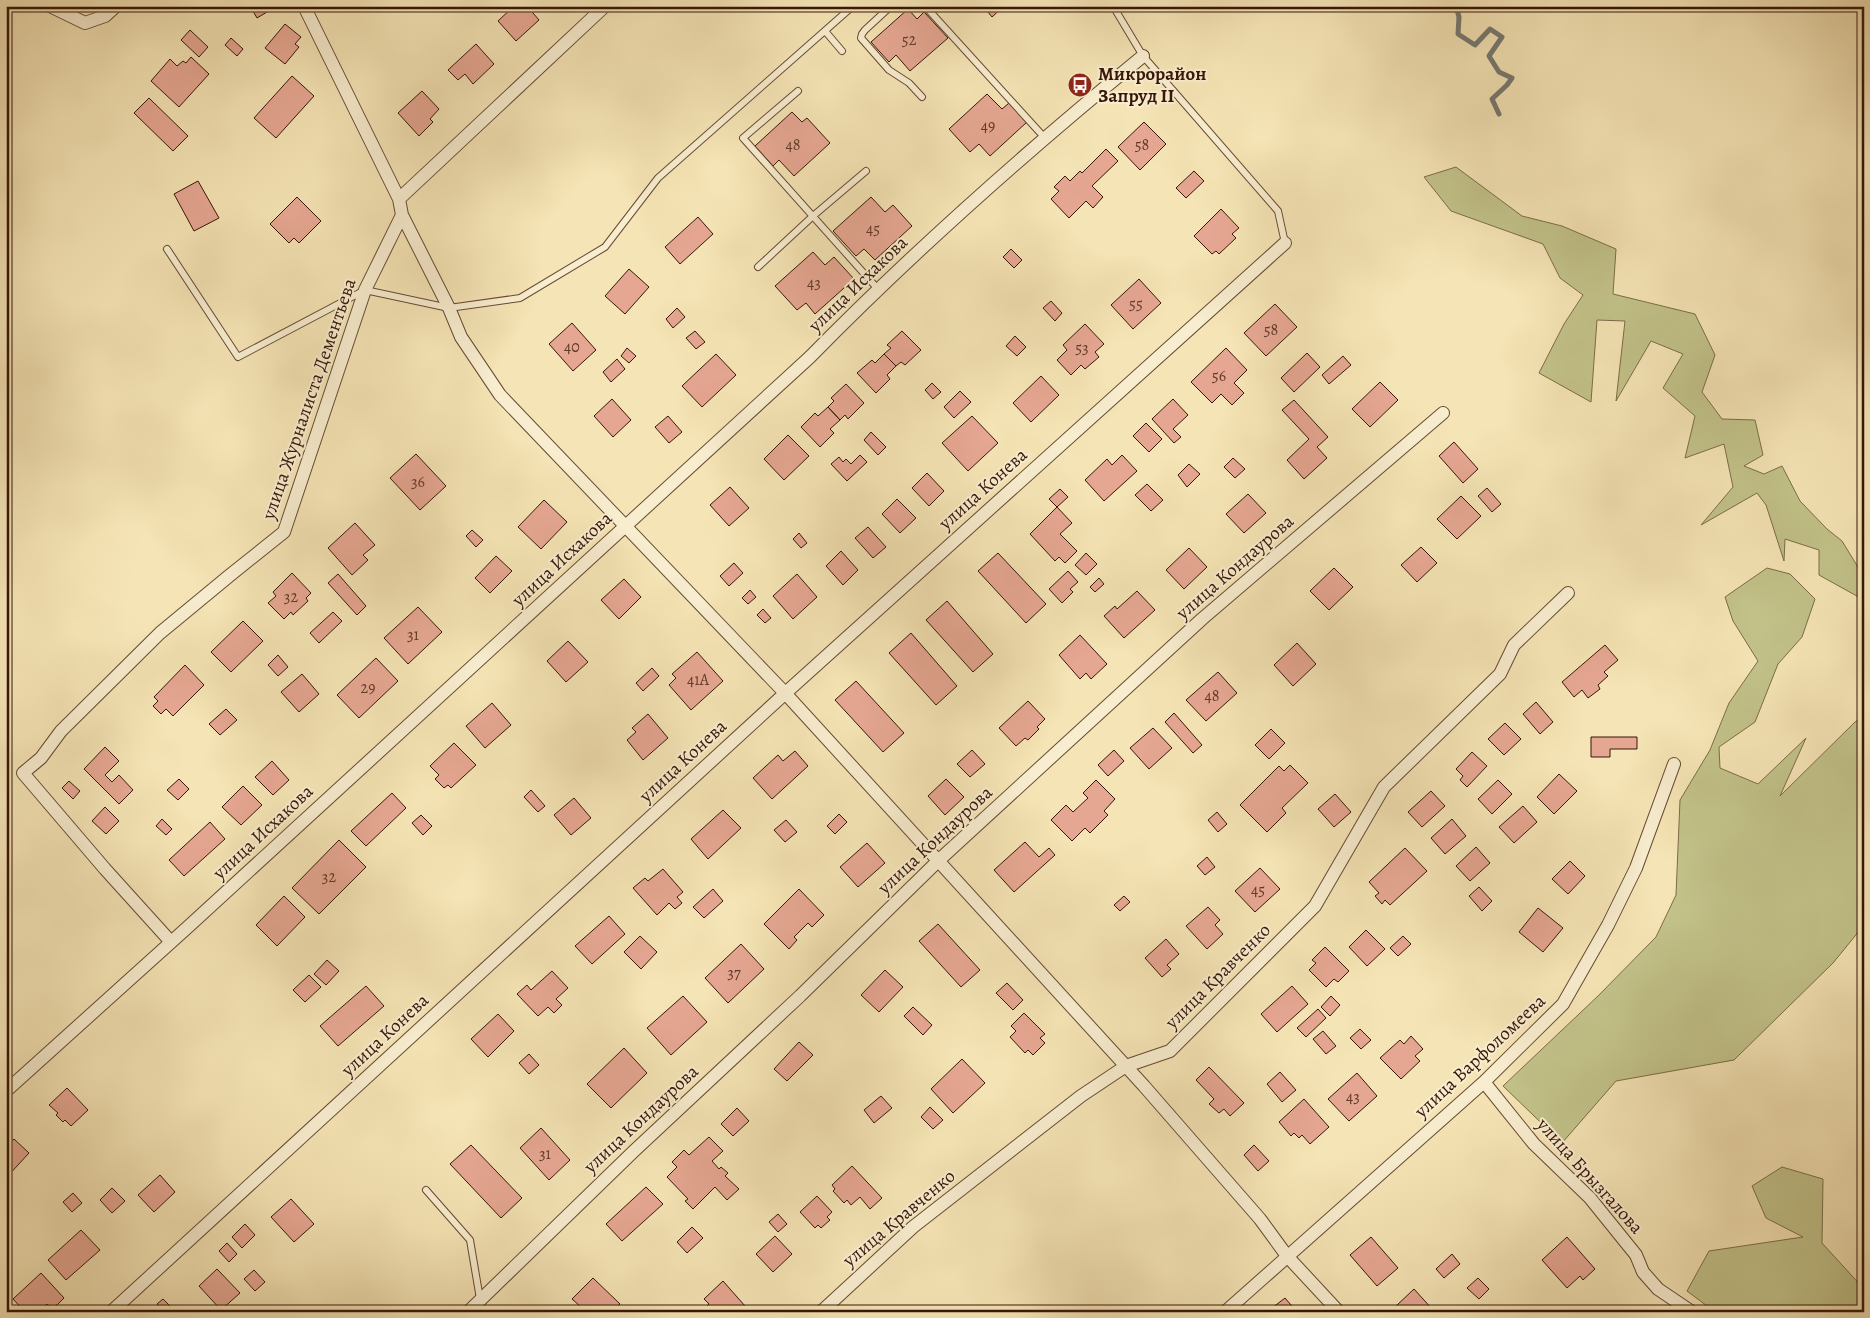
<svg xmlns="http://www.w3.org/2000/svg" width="1870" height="1318" viewBox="0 0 1870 1318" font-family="Alegreya,serif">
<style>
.green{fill:#c2c289;stroke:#7c6c48}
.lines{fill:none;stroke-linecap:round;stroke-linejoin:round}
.stream{stroke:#777972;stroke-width:5}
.building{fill:#e6a792;stroke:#371608}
.lane-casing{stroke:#664a33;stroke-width:8}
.street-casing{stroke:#664a33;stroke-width:14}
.lane{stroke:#f8edcf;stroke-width:6}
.street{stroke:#f8edcf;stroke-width:12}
.labels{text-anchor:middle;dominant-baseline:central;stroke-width:4;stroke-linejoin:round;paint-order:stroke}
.number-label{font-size:16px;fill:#633a2a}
.poi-label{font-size:19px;font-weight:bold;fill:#371608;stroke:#f8edcf;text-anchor:start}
.street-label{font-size:19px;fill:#371608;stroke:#f8edcf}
</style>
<rect width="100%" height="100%" fill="#f5e4b5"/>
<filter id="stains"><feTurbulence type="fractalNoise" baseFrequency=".004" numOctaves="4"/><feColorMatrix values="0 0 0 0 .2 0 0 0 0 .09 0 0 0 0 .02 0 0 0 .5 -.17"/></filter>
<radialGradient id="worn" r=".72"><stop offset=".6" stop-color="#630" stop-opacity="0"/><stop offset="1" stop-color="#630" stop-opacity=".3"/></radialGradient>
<!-- green -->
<path class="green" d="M1456,167L1522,216L1562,226L1616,249L1613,294L1695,314L1715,355L1702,392L1722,419L1755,420L1763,455L1744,466L1764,474L1782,466L1800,501L1827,529L1842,541L1864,577V600L1819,575V550L1785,539L1784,561L1766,505L1757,493L1701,525L1733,487L1724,444L1685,458L1695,416L1663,388L1683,354L1651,341L1616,401L1625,321L1597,320L1591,402L1539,373L1564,324L1583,295L1560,278L1543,244L1451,211L1424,177Z
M1767,568L1790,574L1815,599L1802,637L1778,664L1755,722L1719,747L1720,768L1758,784L1806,738L1780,796L1855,722L1864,717V925L1833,963L1734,1060L1616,1081L1562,1143L1503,1086L1598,996L1656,937L1676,895L1680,800L1710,750L1729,703L1758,661L1733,621L1725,597Z
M1782,1167L1823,1179L1822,1243L1864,1289V1312H1715L1687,1291L1709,1251L1803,1237L1766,1218L1752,1186Z"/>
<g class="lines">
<!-- stream -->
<path class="stream" d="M1456,6L1459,17L1458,34L1475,45L1490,29L1502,37L1489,56L1499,72L1512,78L1507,85L1492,99L1499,114"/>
</g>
<!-- building -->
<path class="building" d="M250,6H277L257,18Z
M514,6H527L539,20L516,41L498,21Z
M983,6H1004L992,17Z
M908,9L917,19L924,12L948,38L910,71L896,55L889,62L871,42Z
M285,24L301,37L295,44L299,47L285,64L265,48Z
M190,30L208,47L199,57L181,40Z
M231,38L243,49L237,56L225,45Z
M476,44L494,64L473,84L465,74L458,80L448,70Z
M191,57L209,74L179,107L151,81L170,59L177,66L183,61L186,63Z
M292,76L314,96L276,138L254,118Z
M422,91L439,109L430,119L433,122L419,136L398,113Z
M987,94L1002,109L1009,103L1027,122L990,156L979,144L970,152L949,129Z
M149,98L188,136L173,151L134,113Z
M792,112L802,122L807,118L830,143L794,176L779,160L773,166L755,146Z
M1144,122L1166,144L1140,170L1118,147Z
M1106,149L1118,161L1092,186L1103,197L1093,208L1086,201L1069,218L1051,199L1059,191L1054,187L1065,176L1070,181L1080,171L1082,173Z
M1194,171L1204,181L1186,198L1176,188Z
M198,181L219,218L194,231L174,194Z
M297,197L321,221L299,243L294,238L289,243L270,224Z
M871,197L885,212L893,205L912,226L875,260L864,249L856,256L833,231Z
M1221,209L1239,228L1232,234L1236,238L1219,254L1216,251L1212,254L1194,236Z
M698,217L713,234L680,264L665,247Z
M1011,249L1022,260L1014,268L1003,257Z
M813,252L825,265L834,257L854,279L815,314L806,303L797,310L775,286Z
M629,269L649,287L625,314L605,296Z
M1139,279L1161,303L1133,329L1111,305Z
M1051,301L1062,313L1055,321L1043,308Z
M1275,304L1297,327L1266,356L1244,333Z
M677,308L685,317L673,328L666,319Z
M572,323L596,350L573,371L549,344Z
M1085,324L1104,344L1095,352L1099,357L1085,369L1081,365L1071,375L1057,360L1067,350L1063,345Z
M695,331L705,342L696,349L686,338Z
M902,331L921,350L905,365L901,362L896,366L884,354L891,348L887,345Z
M1015,336L1026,347L1017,356L1006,346Z
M627,348L636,356L629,363L621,356Z
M1226,348L1247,370L1234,383L1244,393L1232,405L1221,394L1212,403L1191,382Z
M1307,353L1320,367L1294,392L1281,378Z
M716,354L736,375L702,407L682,386Z
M884,354L896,366L887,375L890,379L876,393L857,373L872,360L875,363Z
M1343,356L1351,365L1329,384L1322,375Z
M617,359L625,369L611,382L603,372Z
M1041,376L1059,395L1031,422L1013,403Z
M1380,382L1398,400L1370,427L1352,409Z
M932,383L941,392L933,399L925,390Z
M846,384L864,403L848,419L845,415L840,420L828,407L834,401L831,398Z
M960,391L971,402L954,418L944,407Z
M612,399L631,420L613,437L594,416Z
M1173,399L1188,415L1173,429L1181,437L1174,443L1152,419Z
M1294,400L1328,437L1317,447L1327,458L1304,479L1287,460L1309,439L1282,410Z
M828,407L840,420L830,429L834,433L820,447L801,427L815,413L818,416Z
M668,416L682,432L669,443L655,427Z
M972,416L998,443L968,471L942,443Z
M1146,423L1162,439L1149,452L1133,436Z
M871,432L886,447L878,455L864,440Z
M788,435L809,456L784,480L764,459Z
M1454,442L1478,469L1463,483L1439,456Z
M416,454L446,486L420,510L390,478Z
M860,455L867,462L847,481L831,464L839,457L843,462L846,459L851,464Z
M1122,455L1137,471L1104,501L1085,480L1107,459L1112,465Z
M1233,458L1245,469L1235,478L1224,467Z
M1189,464L1200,474L1187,487L1178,475Z
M927,473L944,491L929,506L912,488Z
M1147,484L1163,500L1151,511L1135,495Z
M730,487L749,508L729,526L710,505Z
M1487,488L1501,504L1492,512L1478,496Z
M1060,489L1068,497L1057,507L1049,499Z
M1248,494L1266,513L1244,533L1226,514Z
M1461,496L1481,516L1457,539L1437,519Z
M897,499L916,518L900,533L882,514Z
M544,500L567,522L541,549L518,527Z
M1057,507L1072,523L1060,534L1077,551L1065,563L1059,557L1055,561L1030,534Z
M355,523L375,545L363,555L368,560L352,575L328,548Z
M868,527L886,547L873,558L855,538Z
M472,530L483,540L476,547L466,536Z
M799,533L807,543L801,548L793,539Z
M1421,547L1437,563L1417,582L1401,565Z
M1189,548L1207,567L1184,589L1166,570Z
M841,551L858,570L843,585L826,566Z
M998,553L1046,604L1026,623L978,571Z
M1086,553L1097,564L1086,575L1075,565Z
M496,556L512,571L490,593L475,578Z
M734,563L743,573L729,586L720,576Z
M1334,568L1353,587L1329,610L1310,591Z
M1068,571L1078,582L1070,589L1073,592L1062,603L1049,589Z
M292,573L311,593L306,598L308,601L293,615L291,612L284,619L268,603L276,596L273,592Z
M338,574L366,606L357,615L328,583Z
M797,574L817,597L793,619L773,596Z
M1099,578L1104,584L1095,592L1090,587Z
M624,579L641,597L619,619L601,600Z
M750,590L756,597L748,604L742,598Z
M1137,591L1155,610L1124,638L1104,616L1115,606L1117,609Z
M947,601L993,654L973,672L926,620Z
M418,607L442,632L408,664L384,638Z
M763,609L771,618L765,623L757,615Z
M333,612L342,621L319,643L310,633Z
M243,621L263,641L231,672L211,652Z
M911,633L957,686L936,705L889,653Z
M1080,635L1107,664L1091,679L1086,673L1080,679L1059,655Z
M568,641L588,662L566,682L547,661Z
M1297,643L1316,664L1293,686L1274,665Z
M1605,645L1618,660L1604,672L1608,676L1598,685L1600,689L1588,698L1582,690L1574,697L1562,682Z
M697,652L723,681L691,710L669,685L676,678L672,674Z
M278,655L288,667L278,676L268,665Z
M376,658L398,681L359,718L337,695Z
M185,665L204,685L173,716L166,709L161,714L153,706L158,701L154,697Z
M652,668L659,676L643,691L636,683Z
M1218,672L1237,693L1206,721L1186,700Z
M302,674L319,694L299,712L281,692Z
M856,681L904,733L883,752L835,700Z
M1028,701L1045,719L1037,727L1039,729L1028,740L1025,738L1016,746L999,728Z
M1536,702L1553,722L1540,734L1523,714Z
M492,703L511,725L485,748L466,726Z
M226,709L237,720L220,735L209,724Z
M1174,713L1202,745L1193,753L1165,722Z
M648,714L668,738L643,760L627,740L636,732L632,728Z
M1505,723L1521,739L1504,755L1488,739Z
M1153,728L1172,748L1149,769L1130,748Z
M1271,729L1285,743L1269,759L1255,745Z
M1591,737H1637V749H1610V757H1591Z
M454,743L476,765L451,788L448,785L444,788L435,779L439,775L430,766Z
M105,747L119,761L105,775L112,782L119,775L133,790L119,804L84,769Z
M972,750L985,764L970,777L957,764Z
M1114,750L1124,761L1108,776L1098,765Z
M795,751L808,766L772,799L753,778L778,755L783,761Z
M1472,752L1487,766L1467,787L1460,780L1463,776L1456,769Z
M272,761L289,780L273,795L255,777Z
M1290,765L1308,783L1282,808L1286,813L1267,832L1240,805L1279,766L1284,771Z
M1559,774L1577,791L1554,814L1537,797Z
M179,779L189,789L178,800L167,790Z
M946,779L964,797L945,815L928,796Z
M1096,780L1115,799L1104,811L1108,815L1090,833L1085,828L1072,841L1051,820L1066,805L1073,812L1088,798L1083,793Z
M1498,780L1512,794L1492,814L1478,799Z
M69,781L80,791L73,799L62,788Z
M243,786L262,805L241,825L222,807Z
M531,790L545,806L538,812L524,797Z
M1431,791L1445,806L1422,827L1408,812Z
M392,793L406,808L366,846L351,831Z
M1335,794L1351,812L1334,827L1318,809Z
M574,798L591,818L571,835L554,815Z
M1523,806L1537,822L1514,843L1499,827Z
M105,807L119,821L106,834L92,821Z
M723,810L741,828L708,859L691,839Z
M1217,812L1227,824L1218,832L1208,820Z
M839,814L847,822L835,834L827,826Z
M421,815L432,826L423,835L412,823Z
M162,819L172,829L166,835L156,826Z
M1452,819L1466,836L1445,854L1431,838Z
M786,820L797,832L785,842L774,830Z
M210,822L225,839L184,876L169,860Z
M339,840L366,867L319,914L292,888Z
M1025,842L1039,857L1049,848L1055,855L1014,892L994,870Z
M867,843L885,863L858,887L840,867Z
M1476,847L1490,863L1470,881L1456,866Z
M1405,848L1427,871L1390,905L1385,900L1382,904L1375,896L1379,893L1369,882Z
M1207,857L1215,867L1205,875L1197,866Z
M1570,861L1585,876L1568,894L1552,879Z
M1260,868L1280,889L1255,912L1235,891Z
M663,869L683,892L677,897L682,903L675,909L669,903L657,915L633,888L645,878L648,881Z
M1479,887L1492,901L1482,911L1469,896Z
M713,889L723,901L704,918L693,907Z
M799,889L824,915L812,927L808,923L794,937L797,940L789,949L764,924Z
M284,896L305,917L277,946L256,925Z
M1124,896L1130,902L1120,911L1114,905Z
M1208,907L1220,920L1215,925L1223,934L1207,949L1186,926Z
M1538,908L1563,928L1543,952L1519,932Z
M609,916L625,934L592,964L575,946Z
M938,924L980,970L961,987L919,941Z
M1366,930L1385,949L1367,966L1349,947Z
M640,936L657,952L641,969L624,952Z
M1403,936L1411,944L1398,956L1390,948Z
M1166,939L1179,954L1167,965L1171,969L1162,977L1145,958Z
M741,944L764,969L728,1003L705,978Z
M1325,947L1349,971L1338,982L1334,979L1326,987L1309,970L1316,963L1312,960Z
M327,960L339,971L326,985L314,974Z
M885,970L903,987L879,1012L861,995Z
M552,971L568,988L556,999L562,1005L554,1013L548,1007L538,1016L517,994L527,985L531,990Z
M309,975L321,987L305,1002L293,990Z
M1007,983L1023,1000L1013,1010L996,993Z
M366,986L384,1006L338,1046L320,1026Z
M1292,986L1308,1004L1277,1032L1261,1014Z
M683,996L707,1022L671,1055L647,1028Z
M1331,996L1340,1005L1330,1016L1321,1007Z
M913,1007L932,1025L923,1035L904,1016Z
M1318,1009L1326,1018L1306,1037L1297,1028Z
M1024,1013L1045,1034L1040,1038L1045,1043L1033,1055L1028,1050L1025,1053L1010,1037L1016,1031L1011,1026Z
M498,1014L514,1031L488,1057L471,1039Z
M1360,1029L1371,1040L1361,1049L1350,1038Z
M1323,1031L1336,1046L1326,1054L1313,1039Z
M1411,1036L1423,1049L1415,1056L1420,1061L1401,1079L1380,1058L1400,1040L1404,1044Z
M799,1042L813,1055L787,1081L774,1069Z
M624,1048L647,1073L611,1108L587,1084Z
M529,1054L539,1065L529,1074L519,1063Z
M962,1059L985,1083L953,1113L931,1089Z
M1209,1067L1244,1103L1230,1116L1224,1109L1219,1113L1209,1104L1214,1099L1196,1080Z
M1280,1072L1296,1090L1282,1102L1267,1084Z
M1357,1073L1377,1096L1349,1121L1328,1099Z
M67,1088L88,1110L71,1126L65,1120L63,1122L56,1115L58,1113L49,1105Z
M881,1096L892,1108L874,1123L864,1110Z
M1304,1099L1329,1127L1310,1144L1302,1135L1299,1138L1294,1133L1291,1136L1279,1122Z
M930,1107L943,1120L933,1129L921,1117Z
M737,1108L749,1121L733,1136L721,1124Z
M541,1128L570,1160L549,1180L520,1148Z
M709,1137L723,1151L712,1161L719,1169L721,1167L728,1173L725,1176L739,1189L727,1200L715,1187L693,1209L685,1201L688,1199L667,1177L677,1167L672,1162L684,1150L689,1155Z
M14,1139L29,1153L6,1178V1147Z
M471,1145L522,1198L501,1218L450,1164Z
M1254,1145L1269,1161L1258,1171L1244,1155Z
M852,1166L882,1198L870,1209L860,1197L851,1205L847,1200L844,1203L833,1191L835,1189L832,1185Z
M160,1175L175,1192L154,1212L138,1195Z
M646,1187L663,1204L622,1241L606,1224Z
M112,1188L125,1201L112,1213L100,1200Z
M73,1193L82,1203L72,1212L63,1202Z
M817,1196L832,1212L827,1217L830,1220L821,1228L818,1225L815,1228L800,1212Z
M291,1199L314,1224L294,1242L271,1217Z
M778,1214L787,1224L778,1232L769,1222Z
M245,1224L255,1235L242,1248L232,1237Z
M692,1227L703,1238L687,1253L677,1242Z
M81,1230L100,1250L66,1280L48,1260Z
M775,1236L792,1254L773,1272L756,1254Z
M1371,1237L1398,1268L1377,1286L1350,1255Z
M1567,1237L1595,1269L1583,1280L1580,1276L1567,1288L1542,1260Z
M227,1243L237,1254L229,1262L219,1251Z
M1452,1254L1460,1264L1444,1278L1436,1269Z
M217,1269L240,1293L221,1310L199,1286Z
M254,1270L265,1282L255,1291L244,1279Z
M41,1273L64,1298L52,1310L47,1304L39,1312H25L13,1299Z
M593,1278L620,1304L612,1312H580L578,1310L581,1307L572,1299Z
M1478,1278L1489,1289L1479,1299L1467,1288Z
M723,1281L745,1306L739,1312H701L709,1304L704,1299Z
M1414,1289L1433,1310L1431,1312H1399L1395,1307Z
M1285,1298L1297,1312H1275L1272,1308Z
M163,1299L174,1310L178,1306L183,1312H165L157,1304Z"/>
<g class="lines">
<defs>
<path id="lane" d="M891,6L865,30L862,34L861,38L889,70L909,83L922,97
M925,6L1044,137
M1113,6L1143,56L1278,211L1285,243
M825,31L842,51
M798,91L743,138L877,288
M167,249L238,357L365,290L449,308L520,298L605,247L658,178L853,6
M758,267L813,216L866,171
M426,1190L470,1240L480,1299"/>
<path id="street" d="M50,6L85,23L105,16L116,6
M304,6L399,199L402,215L449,308L461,337L500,395L785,693L1144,1086L1260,1219L1287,1256L1339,1312
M399,199L605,6
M171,942L105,869L23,773L41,758L61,731L160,633L229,576L284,532L365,290L402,215
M1484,1082L1534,1144L1590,1198L1636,1255L1643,1272L1658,1289L1692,1312
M6,1091L189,926L810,357C915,250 1027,151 1143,56
M111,1312L791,688L1285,243
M468,1312L634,1151L800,996L938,861L1202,619L1443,413
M821,1312L913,1227L1081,1096L1126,1066L1170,1051L1315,906L1384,787L1500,674L1514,645L1568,593
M1225,1312L1484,1082L1563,1004L1608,925L1636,868L1674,764"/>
</defs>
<!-- lane casing -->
<use href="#lane" class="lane-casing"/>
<!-- street casing -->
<use href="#street" class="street-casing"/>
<!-- lane -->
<use href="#lane" class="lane"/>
<!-- street -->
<use href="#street" class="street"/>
</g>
<!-- icons -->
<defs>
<symbol id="bus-disc" viewBox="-11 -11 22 22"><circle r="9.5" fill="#8f2418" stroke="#f8edcf"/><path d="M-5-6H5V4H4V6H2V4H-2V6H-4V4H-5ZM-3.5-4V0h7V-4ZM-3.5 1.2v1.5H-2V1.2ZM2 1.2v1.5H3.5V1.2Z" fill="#fff"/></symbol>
</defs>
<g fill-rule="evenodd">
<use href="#bus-disc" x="1066" y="71" width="28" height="28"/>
</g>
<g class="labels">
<!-- number labels -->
<g class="number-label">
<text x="909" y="40">52</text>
<text x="988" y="126">49</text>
<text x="793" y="145">48</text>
<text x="1142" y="145">58</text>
<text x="873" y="229">45</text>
<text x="814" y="283">43</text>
<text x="1136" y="304">55</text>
<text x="1271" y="330">58</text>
<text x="572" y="347">40</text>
<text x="1082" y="348">53</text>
<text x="1219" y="376">56</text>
<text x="418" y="482">36</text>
<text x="291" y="597">32</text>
<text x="413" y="635">31</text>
<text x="698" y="680">41А</text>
<text x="368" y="688">29</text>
<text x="1212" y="696">48</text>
<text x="329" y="877">32</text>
<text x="1258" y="890">45</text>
<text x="734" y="973">37</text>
<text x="1353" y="1097">43</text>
<text x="545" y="1154">31</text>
</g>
<!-- poi labels -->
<g class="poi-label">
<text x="1098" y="74">Микрорайон<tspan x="1098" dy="22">Запруд II</tspan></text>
</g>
<!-- street labels -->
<g class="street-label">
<text transform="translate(858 284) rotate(-44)">улица Исхакова</text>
<text transform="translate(309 399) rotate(-71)">улица Журналиста Дементьева</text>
<text transform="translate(983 489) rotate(-42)">улица Конева</text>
<text transform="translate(562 559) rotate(-43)">улица Исхакова</text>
<text transform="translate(1235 567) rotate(-41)">улица Кондаурова</text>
<text transform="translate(683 761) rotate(-43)">улица Конева</text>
<text transform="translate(263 832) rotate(-43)">улица Исхакова</text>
<text transform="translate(935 840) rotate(-43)">улица Кондаурова</text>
<text transform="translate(1218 976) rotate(-45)">улица Кравченко</text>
<text transform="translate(385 1035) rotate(-43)">улица Конева</text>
<text transform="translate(1480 1056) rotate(-43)">улица Варфоломеева</text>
<text transform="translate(641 1119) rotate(-43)">улица Кондаурова</text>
<text transform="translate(1590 1176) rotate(48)">улица Брызгалова</text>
<text transform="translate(899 1218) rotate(-40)">улица Кравченко</text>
</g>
</g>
<!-- margin -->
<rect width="1870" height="1318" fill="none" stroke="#f5e4b5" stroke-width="25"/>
<rect x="8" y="8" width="1855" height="1303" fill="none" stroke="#371608" stroke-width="2.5"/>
<rect x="12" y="12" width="1845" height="1293" fill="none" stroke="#371608"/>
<rect width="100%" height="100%" filter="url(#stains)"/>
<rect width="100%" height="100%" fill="url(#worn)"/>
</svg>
